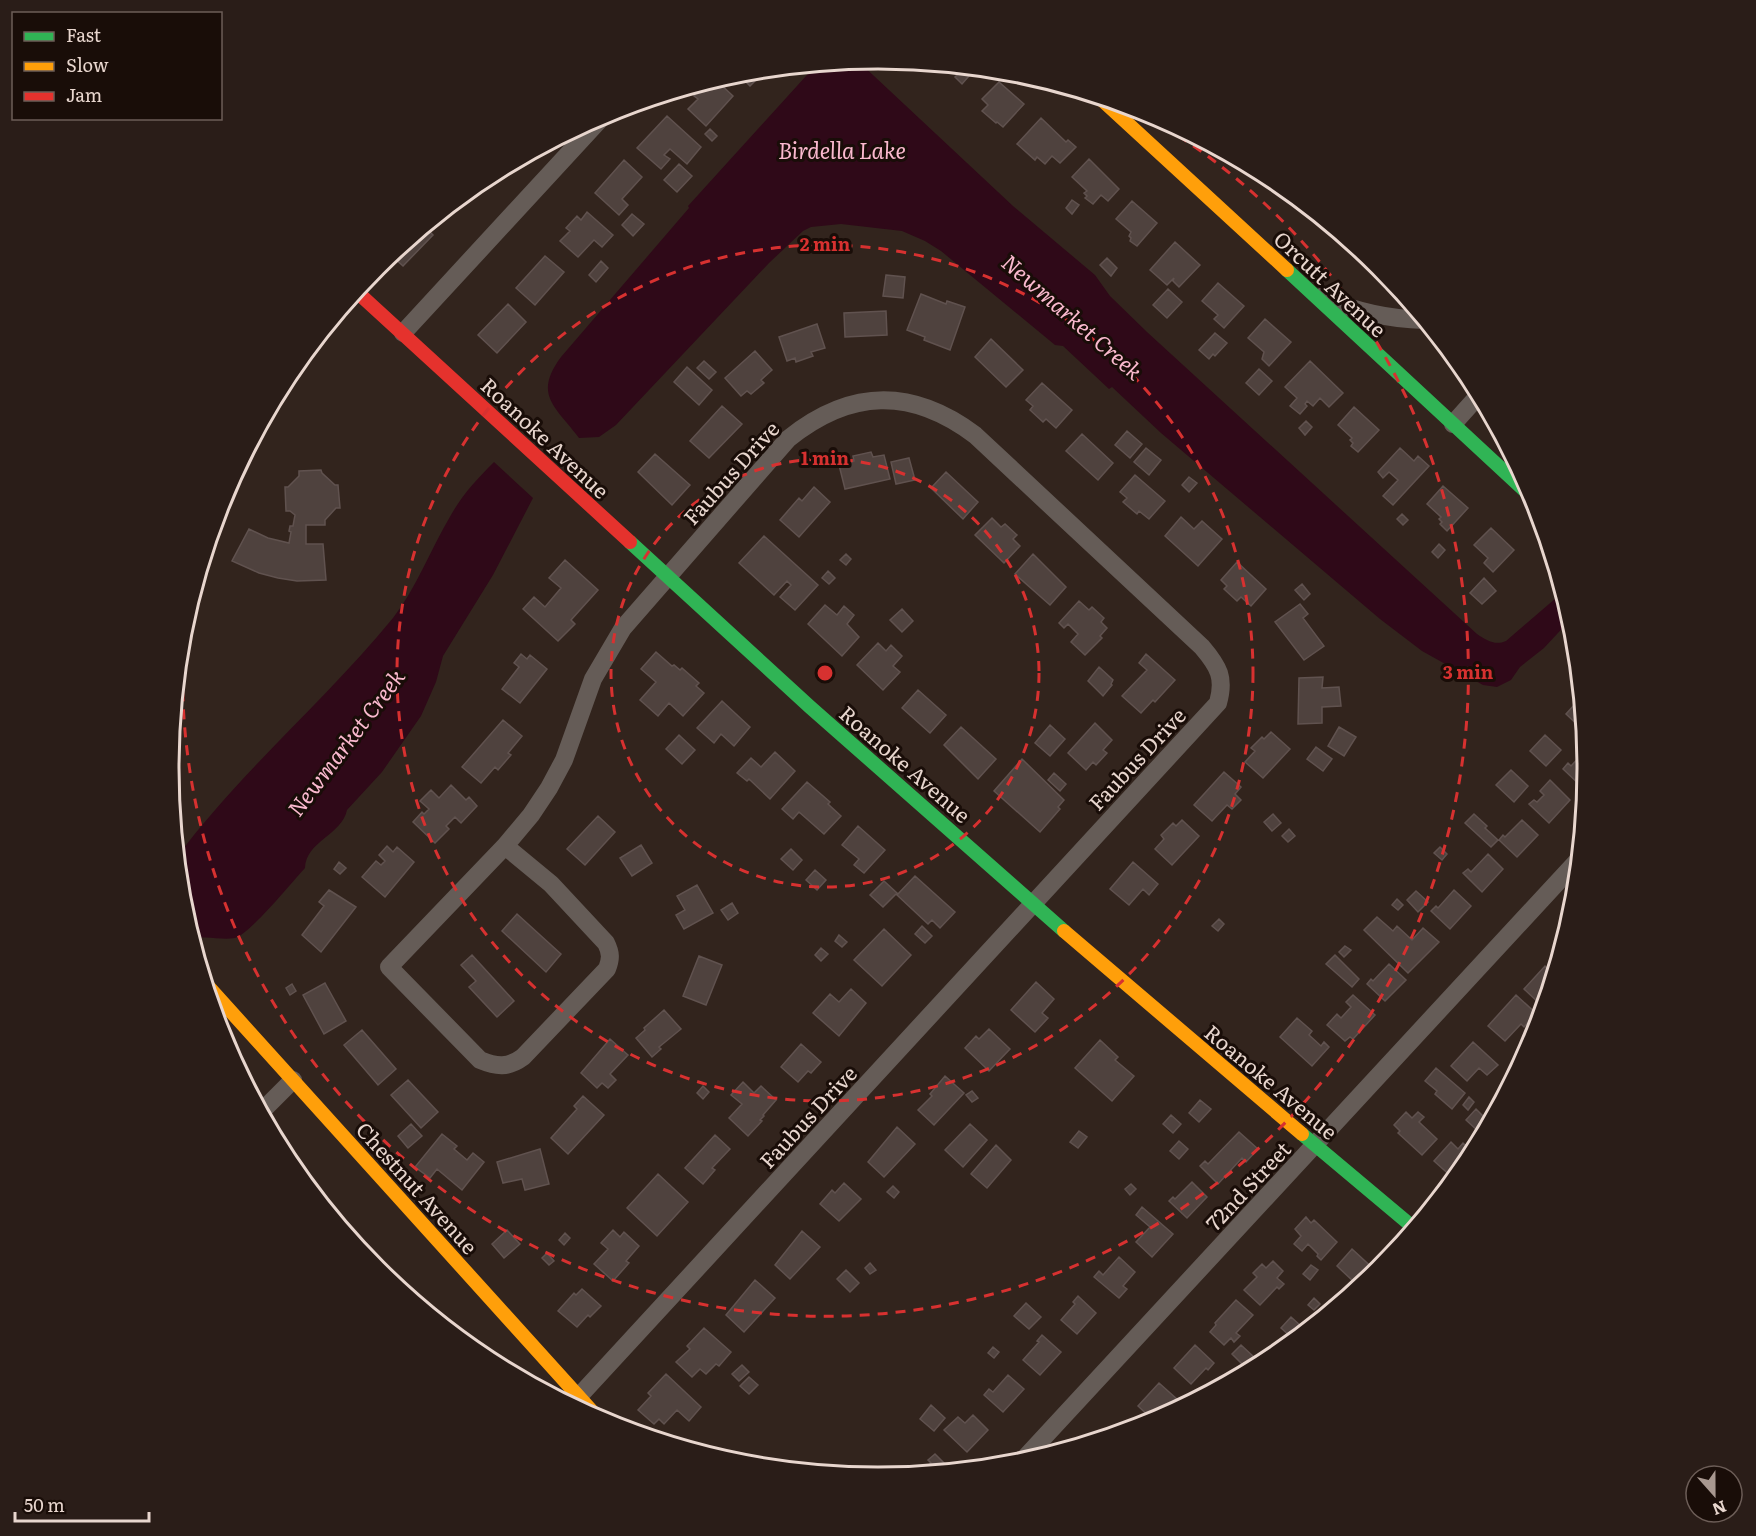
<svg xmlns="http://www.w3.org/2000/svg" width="1756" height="1536" viewBox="0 0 1756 1536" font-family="Literata,serif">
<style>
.water{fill:#2f0918}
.building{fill:#4f423e;stroke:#60524f;stroke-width:1.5}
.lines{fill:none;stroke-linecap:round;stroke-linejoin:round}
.street{stroke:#655c57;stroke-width:18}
.fast{stroke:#30b455;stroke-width:14}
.slow{stroke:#ff9f0a;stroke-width:14}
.jam{stroke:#e5322d;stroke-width:14}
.ring{fill:none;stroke:#d73130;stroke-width:3;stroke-dasharray:10 8}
.labels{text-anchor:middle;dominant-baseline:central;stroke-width:6;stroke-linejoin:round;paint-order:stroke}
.street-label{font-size:21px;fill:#e8d6ce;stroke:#190d08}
.water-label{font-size:22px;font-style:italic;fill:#fab9ce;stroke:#190d08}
.rim{fill:none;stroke:#e8d6ce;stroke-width:3}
.centre{fill:#d73130;stroke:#190d08;stroke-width:3}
.ring-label{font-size:18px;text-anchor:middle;font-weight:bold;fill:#d73130;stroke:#190d08;stroke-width:6;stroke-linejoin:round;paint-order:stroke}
</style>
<rect width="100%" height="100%" fill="#32241d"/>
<!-- water -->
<path class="water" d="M858,61L1013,206L1095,275L1110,296L1147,332L1477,634C1486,640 1495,646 1506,641L1563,592L1571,619L1544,648L1520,667L1511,680L1497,687L1483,685L1422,651L1380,619L1161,433L1112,387L1109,389L1063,346L1055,345L941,251L925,241L902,231L841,224L811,227L803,231L769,263L616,425L599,437L579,438C555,406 533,395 561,357L689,208L688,206L816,65Z
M494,462L533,498L493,575L443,656L436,682L421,716L382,772L347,810C342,835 306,841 305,868C293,881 249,935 235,938C220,941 206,934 192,940L182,906L177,857C241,771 325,701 393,618C417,587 431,548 451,515C462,495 478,478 494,462Z"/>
<!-- building -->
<path class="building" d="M952,66L976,68L962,84L955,77L957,75L954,73L957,70Z
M766,70L750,86L737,73L740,72Z
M716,80L733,96L706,126L688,109L698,99L694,96L705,84L709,88Z
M999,82L1024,104L1003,127L997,122L996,123L982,111L988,105L982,99Z
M667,116L701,147L687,164L670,149L664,155L670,159L661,169L637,148Z
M1041,118L1066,142L1068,140L1076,147L1060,163L1052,156L1045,164L1037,157L1035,160L1017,144Z
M710,129L717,136L712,141L705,134Z
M1089,159L1119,189L1108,201L1101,195L1093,204L1085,198L1087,196L1084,193L1087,191L1072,177Z
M624,160L642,177L622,199L628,205L619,215L595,193Z
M679,164L692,176L677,192L664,180Z
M460,198L463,201L452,214L448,210L442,216L440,214Z
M1298,199L1317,215L1313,219L1295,202Z
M1072,200L1079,205L1072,214L1066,208Z
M1132,201L1157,223L1137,246L1130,241L1131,238L1129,236L1131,232L1116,219Z
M587,212L613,235L602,247L594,240L578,257L560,241L570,231L566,228L577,216L581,220Z
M632,214L644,224L633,236L622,225Z
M425,227L433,235L403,266L391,255Z
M1175,242L1200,265L1179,287L1173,281L1174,278L1167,285L1150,270Z
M545,256L564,272L535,305L516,288Z
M1107,258L1117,268L1111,276L1100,265Z
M601,261L608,268L596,282L589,275Z
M886,275L905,277L903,298L883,296Z
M1218,283L1244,306L1224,328L1214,319L1218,315L1202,301Z
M1168,289L1182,302L1167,318L1153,305Z
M921,294L946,304L947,301L965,307L950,350L924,340L925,337L907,330Z
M508,304L526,322L497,353L478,335Z
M886,311L887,335L845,337L844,313Z
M1265,319L1291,342L1269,366L1262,359L1264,352L1248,338Z
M817,324L825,348L811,352L813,356L796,362L795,358L787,361L779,337Z
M1215,333L1227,343L1215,356L1213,354L1209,359L1199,350Z
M991,339L1023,370L1006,387L975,357Z
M755,351L772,370L761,380L764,383L751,394L747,391L741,396L725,378Z
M704,361L716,372L709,379L697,368Z
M1310,361L1343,393L1329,407L1320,398L1313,406L1307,401L1305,404L1307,406L1300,414L1290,406L1297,398L1285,387Z
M687,367L712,390L699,405L674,382Z
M1259,369L1272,381L1259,395L1246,383Z
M1042,383L1072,410L1056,428L1046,419L1043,422L1030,410L1033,406L1026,400Z
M722,406L742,424L709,458L690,441Z
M1354,407L1379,430L1358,452L1351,446L1353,443L1350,440L1352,438L1338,425Z
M1306,421L1312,427L1305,435L1299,428Z
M1127,431L1142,444L1130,458L1115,445Z
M1082,434L1113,463L1098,480L1066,451Z
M1146,448L1161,460L1149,475L1134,462Z
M1400,448L1414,461L1418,456L1429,466L1393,505L1383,496L1398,480L1389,472L1383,478L1378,472Z
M871,452L873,457L884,455L890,479L845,489L839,465L854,461L853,456Z
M655,454L690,485L672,505L638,472Z
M909,458L915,480L896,484L891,462Z
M321,470L322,473L335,485H338L340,508H336L325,520V525H306V544H323L326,580L297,581L278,578L259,573L232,561L249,529L268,538L289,543L291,532L289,531L290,526H293L295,515L290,511H286L285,487H288L299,476V471Z
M946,472L978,502L963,519L931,488Z
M1135,475L1165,501L1149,519L1139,511L1137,514L1123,502L1127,498L1120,492Z
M1189,477L1197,483L1189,492L1182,485Z
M1443,486L1468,508L1447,531L1440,524L1442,522L1439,519L1441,517L1427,504Z
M814,487L830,502L799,537L780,520L799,498L802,501Z
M1402,514L1408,520L1403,525L1397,519Z
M1181,517L1194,529L1202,521L1222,539L1198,566L1165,536Z
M992,518L1001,527L1005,524L1017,535L1013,539L1020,546L1004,563L975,535Z
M1491,528L1514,550L1493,572L1484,563L1488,558L1474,545Z
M764,536L818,585L795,610L780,597L791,585L787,581L774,595L739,563Z
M1439,544L1445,550L1438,558L1432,552Z
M846,554L851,559L846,565L840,560Z
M1033,554L1066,587L1050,605L1015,574Z
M565,560L598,590L571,620L575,624L558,641L523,609L534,597L545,607L561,588L549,578Z
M1237,562L1266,589L1251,606L1241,597L1237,601L1224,589L1227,586L1221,580Z
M828,571L835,578L829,584L822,578Z
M1484,578L1496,591L1482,604L1470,593Z
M1302,584L1310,594L1304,600L1295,590Z
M1079,601L1089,610L1092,607L1104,618L1101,622L1107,628L1100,636L1102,638L1085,655L1071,642L1078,634L1068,624L1064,628L1059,623Z
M1300,604L1308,614L1303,618L1324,646L1304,660L1275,622Z
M825,605L837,615L844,606L854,615L847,624L859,637L842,656L808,624Z
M902,609L913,621L902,632L890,620Z
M878,643L886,651L891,645L902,656L893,666L900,672L883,690L857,665Z
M656,652L672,666L674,665L680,670L682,668L699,683L696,686L704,693L683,716L669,703L658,716L640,700L656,682L641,669Z
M521,654L527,659L530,655L547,669L520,703L502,689L519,667L514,663Z
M1146,654L1175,680L1155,702L1153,700L1141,713L1122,696L1147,670L1139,663Z
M1099,667L1113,680L1111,684L1112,685L1103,696L1088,681Z
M1323,677L1322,688L1339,687L1341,706L1322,707V723L1298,724L1299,678Z
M918,690L946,715L930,733L902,708Z
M722,701L750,727L734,746L721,734L714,743L697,728Z
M1575,704L1582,710L1583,725L1581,728L1566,714Z
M503,720L522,736L508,753L511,755L498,770L495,767L481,783L462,767Z
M1095,723L1112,740L1103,750L1107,753L1096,765L1093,762L1086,770L1068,753Z
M1050,725L1065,739L1050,756L1035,743Z
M961,727L996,759L978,779L944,745Z
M1339,727L1356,737L1344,756L1328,746Z
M1271,732L1290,749L1263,778L1245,762L1255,751L1251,748L1262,737L1264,739Z
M679,735L695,750L682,764L666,749Z
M1545,735L1561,750L1546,766L1530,751Z
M1316,747L1332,759L1323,771L1307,759Z
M1586,750L1587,768L1586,783L1582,787L1563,769L1568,763L1571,766Z
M775,752L795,771L770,799L749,779L747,781L737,773L751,758L761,767Z
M1022,759L1064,800L1058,807L1060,809L1040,832L994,791Z
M1511,770L1528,786L1514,802L1496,785Z
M1224,772L1241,787L1235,794L1241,800L1232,809L1227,805L1212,821L1194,805Z
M1054,773L1066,784L1060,791L1048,780Z
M1550,780L1570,800L1549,823L1529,804L1534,800L1537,802L1544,795L1540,791Z
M807,782L830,802L828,804L841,816L824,834L799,812L793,819L782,809Z
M451,785L466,800L469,797L477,806L461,823L455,817L446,826L449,829L435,843L413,822L422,812L424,814L429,809L420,801L431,790L439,798Z
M1273,814L1281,823L1272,831L1264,822Z
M1474,814L1487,826L1485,828L1498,840L1491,847L1465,823Z
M598,816L615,832L585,865L567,849Z
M1182,820L1199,836L1172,865L1155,849L1164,839L1161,835L1173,823L1176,826Z
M1522,820L1538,835L1517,857L1499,840L1503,835L1505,837Z
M858,826L885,850L864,873L854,865L859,859L842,845Z
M1289,829L1295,836L1288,842L1282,836Z
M641,845L652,863L632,876L620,858Z
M387,846L393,852L397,847L414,862L385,897L362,877L376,861L381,865L385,861L379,855Z
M1440,847L1447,854L1442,860L1434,853Z
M791,849L802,860L793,870L781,859Z
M1488,854L1503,869L1482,892L1463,873L1468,869L1471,872Z
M339,862L346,868L340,874L334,869Z
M1133,862L1158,884L1149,895L1143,889L1129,905L1110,889Z
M815,870L826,880L817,890L806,880Z
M915,876L955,912L940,928L932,920L928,924L897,895Z
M884,881L897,893L883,907L870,895Z
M697,885L713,913L684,929L676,915L685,910L677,896Z
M329,890L356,907L321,952L302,935L324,906L319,902Z
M1454,890L1471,906L1450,929L1431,911L1436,906L1438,908Z
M1416,891L1428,902L1418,912L1407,900Z
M1397,899L1403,905L1398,910L1392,905Z
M732,903L738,913L728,920L721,910Z
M517,914L561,954L546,972L502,931Z
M1377,917L1393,931L1397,926L1412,940L1423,928L1439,942L1408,973L1364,930Z
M1219,919L1224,924L1218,931L1212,926Z
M922,926L932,936L925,943L915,934Z
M884,929L911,955L882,986L854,960Z
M839,935L847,942L842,947L835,941Z
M1345,946L1351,950L1344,957L1339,952Z
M821,948L828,954L821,961L815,955Z
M472,955L514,1001L497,1017L469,987L476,981L461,965Z
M1335,955L1359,979L1352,987L1326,964Z
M699,956L722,965L706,1005L683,996Z
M1389,964L1406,980L1385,1001L1367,984L1371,979L1373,981Z
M1545,966L1553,974L1547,996L1540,1004L1524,989Z
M1036,982L1054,999L1042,1013L1048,1018L1035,1032L1011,1010Z
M325,983L346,1021L324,1034L303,995Z
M292,984L296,991L290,995L286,988Z
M851,989L866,1003L839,1036L813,1013L830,994L839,1002Z
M1353,995L1375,1015L1353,1039L1350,1037L1345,1041L1327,1025L1337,1014L1341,1018L1351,1007L1346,1002Z
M1516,995L1540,1017L1535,1027L1529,1021L1524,1027L1521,1024L1505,1041L1488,1026Z
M664,1010L681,1029L659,1047L661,1049L652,1057L636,1038L645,1030L644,1028Z
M1297,1018L1312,1031L1309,1035L1321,1046L1324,1042L1329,1047L1312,1066L1280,1037Z
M989,1029L1010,1049L989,1071L965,1048L976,1036L979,1039Z
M362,1030L396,1069L378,1085L344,1045Z
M610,1039L628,1055L610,1074L616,1080L608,1088L602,1083L597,1088L581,1073Z
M1100,1040L1118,1057L1115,1060L1134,1076L1112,1101L1075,1068Z
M1473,1042L1498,1065L1487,1075L1479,1068L1467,1081L1451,1066Z
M801,1044L821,1062L811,1073L808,1071L798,1082L781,1067Z
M1436,1068L1465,1093L1452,1109L1435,1094L1437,1091L1425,1081Z
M945,1076L964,1093L934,1125L918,1110L932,1096L930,1094Z
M408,1080L438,1112L421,1128L391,1095Z
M743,1082L754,1093L761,1086L776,1100L763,1115L764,1116L760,1120L762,1121L748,1136L729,1118L742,1104L731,1095Z
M703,1086L709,1092L703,1099L697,1093Z
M972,1091L978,1098L972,1102L966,1095Z
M583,1096L604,1115L568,1154L551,1138L577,1109L574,1106Z
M1469,1097L1474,1102L1468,1110L1463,1105Z
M1200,1100L1211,1109L1199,1122L1189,1113Z
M1476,1109L1488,1121L1479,1132L1466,1120Z
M1406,1112L1412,1118L1418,1112L1424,1117L1419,1122L1437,1139L1422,1155L1398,1133L1400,1131L1394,1125Z
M1171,1115L1181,1124L1173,1133L1163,1124Z
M411,1124L422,1136L408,1148L398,1136Z
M970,1124L987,1140L963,1167L945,1150Z
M897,1127L915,1144L884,1177L868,1162Z
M1079,1131L1087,1137L1078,1148L1070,1142Z
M1239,1132L1258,1149L1246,1162L1242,1158L1218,1184L1200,1166L1205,1161L1208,1164Z
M442,1134L457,1146L454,1149L467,1160L473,1153L484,1162L462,1190L437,1169L430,1178L415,1167Z
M715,1135L730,1149L712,1168L715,1170L703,1184L685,1168Z
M1179,1141L1188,1149L1179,1159L1170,1151Z
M1451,1142L1458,1149L1463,1143L1473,1152L1464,1161L1466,1164L1454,1179L1434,1161Z
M996,1145L1011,1160L987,1188L971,1174Z
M540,1149L549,1184L525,1190L522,1179L503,1183L497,1162Z
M658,1174L688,1202L657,1236L627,1208Z
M1192,1182L1207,1197L1187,1218L1169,1201L1173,1197L1175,1199Z
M844,1183L861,1199L839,1221L820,1204L832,1190L835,1193Z
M1131,1184L1136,1189L1130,1195L1125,1189Z
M893,1186L899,1192L894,1198L887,1192Z
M1142,1207L1173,1234L1152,1257L1136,1242L1150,1227L1136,1215Z
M1306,1217L1311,1223L1314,1220L1337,1242L1321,1260L1317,1256L1318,1254L1308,1244L1302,1251L1294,1244L1301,1236L1295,1229Z
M507,1230L520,1244L504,1258L492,1244Z
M613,1230L620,1237L624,1232L639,1246L626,1261L629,1263L613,1281L594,1264L608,1249L601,1243Z
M802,1231L820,1247L790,1279L775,1265Z
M565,1233L570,1238L564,1245L559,1240Z
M1352,1249L1377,1272L1357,1289L1353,1285L1355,1283L1337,1266Z
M547,1253L554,1261L549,1265L542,1258Z
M1119,1257L1135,1272L1123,1286L1127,1289L1119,1298L1094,1277L1099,1271L1103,1275Z
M1273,1261L1283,1271L1277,1278L1284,1284L1279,1289L1277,1287L1260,1305L1244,1290L1257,1277L1253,1273L1262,1264L1266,1268Z
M870,1263L876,1270L870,1274L865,1268Z
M1311,1265L1318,1270L1310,1280L1303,1274Z
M846,1270L859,1283L850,1292L837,1279Z
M755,1280L775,1298L744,1332L726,1315Z
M582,1289L601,1306L590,1317L588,1315L577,1327L558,1311L574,1293L576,1295Z
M1078,1296L1096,1313L1077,1334L1061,1320L1075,1304L1073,1302Z
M1314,1298L1320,1304L1314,1310L1308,1305Z
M1236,1300L1253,1315L1236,1333L1240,1336L1234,1342L1231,1338L1224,1345L1210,1332L1216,1325L1215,1323Z
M1026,1303L1041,1317L1029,1329L1014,1316Z
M1291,1317L1301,1326L1291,1337L1281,1328Z
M704,1328L731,1352L719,1366L716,1364L706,1374L700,1369L692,1377L676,1362L690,1349L687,1346Z
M1042,1335L1061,1352L1040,1375L1023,1360L1039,1342L1037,1341Z
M1195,1345L1214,1363L1208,1370L1206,1368L1191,1384L1174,1368Z
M1241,1345L1255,1358L1245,1367L1232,1354Z
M993,1347L999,1352L994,1358L988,1353Z
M1255,1359L1260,1363L1252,1369L1248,1366Z
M742,1365L749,1372L739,1381L732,1374Z
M666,1374L701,1407L689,1421L677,1410L664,1424L659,1419L654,1424L638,1410L651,1396L648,1393Z
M1008,1375L1024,1389L1003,1412L984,1395L989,1389L993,1392Z
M749,1377L758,1385L749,1394L740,1386Z
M1159,1383L1178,1400L1173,1405L1170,1402L1153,1420L1138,1406Z
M931,1405L945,1418L934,1431L920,1419Z
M973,1415L988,1430L967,1452L944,1430L958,1417L965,1423Z
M1131,1420L1138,1427L1119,1433Z
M935,1454L951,1470L920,1473L931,1463L928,1460Z"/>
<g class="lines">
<!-- street -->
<path class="street" d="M1321,297C1354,311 1388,319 1424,320
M403,333L606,113
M1453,424L1479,395
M505,846L531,815L549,788L564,760L593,679L623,628L788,439C850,389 911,387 975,435L1202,647C1219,667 1225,678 1218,703L571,1405
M505,846L551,884L606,943C611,953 611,959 607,969L523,1057C508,1068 497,1067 480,1060L389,967Z
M261,1112L293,1080
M1021,1462L1579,859"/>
<!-- fast -->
<path class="fast" d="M1287,270L1534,499
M630,542L810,707L1064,931
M1302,1134L1414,1228"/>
<!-- slow -->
<path class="slow" d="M1100,98L1287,270
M1064,931L1302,1134
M206,984L599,1419"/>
<!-- jam -->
<path class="jam" d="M356,291L630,542"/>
</g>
<!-- distance rings -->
<g class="ring">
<circle cx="825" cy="673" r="214"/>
<circle cx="825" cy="673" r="428"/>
<path d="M1132 108A643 643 0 1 1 184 628"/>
</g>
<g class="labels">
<!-- street labels -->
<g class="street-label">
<text transform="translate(1331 283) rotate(43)">Orcutt Avenue</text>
<text transform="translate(546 437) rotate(43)">Roanoke Avenue</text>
<text transform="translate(730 472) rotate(-48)">Faubus Drive</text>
<text transform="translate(1136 758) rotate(-47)">Faubus Drive</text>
<text transform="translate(906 763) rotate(41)">Roanoke Avenue</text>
<text transform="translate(1272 1081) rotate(40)">Roanoke Avenue</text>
<text transform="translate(807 1116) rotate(-47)">Faubus Drive</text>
<text transform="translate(1247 1185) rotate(-47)">72nd Street</text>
<text transform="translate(418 1187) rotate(48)">Chestnut Avenue</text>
</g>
<!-- water labels -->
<g class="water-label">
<text x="842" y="149">Birdella Lake</text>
<text transform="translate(1073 316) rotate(41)">Newmarket Creek</text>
<text transform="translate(345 742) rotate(-53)">Newmarket Creek</text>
</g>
</g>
<!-- crop -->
<path d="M0 0H1756V1536H0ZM179 768a699 699 0 1 1 1398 0a699 699 0 1 1-1398 0Z" fill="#2a1d18" fill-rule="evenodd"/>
<path class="rim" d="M179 768a699 699 0 1 1 1398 0a699 699 0 1 1-1398 0Z"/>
<circle cx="825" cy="673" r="9" class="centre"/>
<g class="ring-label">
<text x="825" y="251">2 min</text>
<text x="825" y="465">1 min</text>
<text x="1468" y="679">3 min</text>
</g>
<!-- legend -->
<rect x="12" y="12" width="210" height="108" fill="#190d08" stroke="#6c5d57" stroke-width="1.5"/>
<rect x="24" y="32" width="30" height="9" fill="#30b455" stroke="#6c5d57" stroke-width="1.5"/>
<text x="66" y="42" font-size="18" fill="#e8d6ce">Fast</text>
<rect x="24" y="62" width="30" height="9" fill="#ff9f0a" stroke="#6c5d57" stroke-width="1.5"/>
<text x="66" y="72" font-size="18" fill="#e8d6ce">Slow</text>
<rect x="24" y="92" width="30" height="9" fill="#e5322d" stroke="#6c5d57" stroke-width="1.5"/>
<text x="66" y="102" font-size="18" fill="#e8d6ce">Jam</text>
<!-- north arrow -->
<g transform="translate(1714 1494) rotate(159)"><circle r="28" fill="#190d08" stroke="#6c5d57" stroke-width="1.5"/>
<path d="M0-4.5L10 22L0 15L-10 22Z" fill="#a89890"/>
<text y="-9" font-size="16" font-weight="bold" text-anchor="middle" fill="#e8d6ce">N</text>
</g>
<!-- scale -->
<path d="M15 1512v9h134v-9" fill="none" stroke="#e8d6ce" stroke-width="3"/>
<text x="24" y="1512" font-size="18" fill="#e8d6ce" stroke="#190d08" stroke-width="4.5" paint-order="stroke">50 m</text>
</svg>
